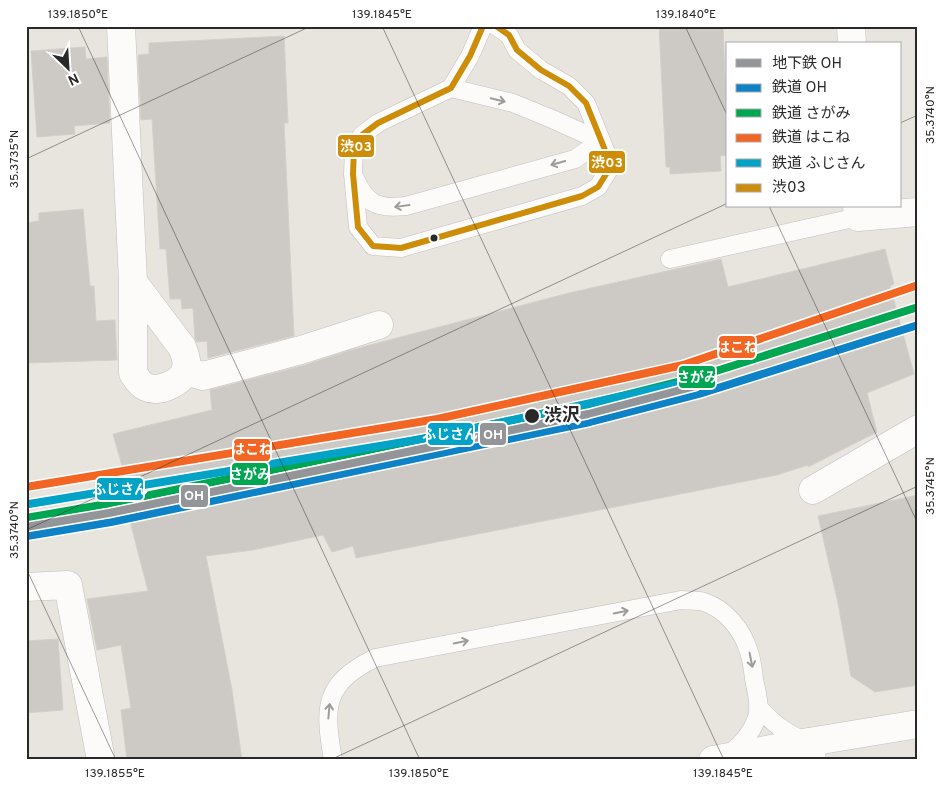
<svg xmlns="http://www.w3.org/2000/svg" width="944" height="786" viewBox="0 0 944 786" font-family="Overpass,'Noto Sans JP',sans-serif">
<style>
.building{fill:#cdcac5;stroke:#d3d0ca}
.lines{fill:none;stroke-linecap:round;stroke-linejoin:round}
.lane-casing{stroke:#c1c0c0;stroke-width:19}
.street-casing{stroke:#c1c0c0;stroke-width:29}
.secondary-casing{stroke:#c1c0c0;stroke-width:29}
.lane{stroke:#fcfbfa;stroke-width:18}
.street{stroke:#fcfbfa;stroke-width:28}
.secondary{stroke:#fcfbfa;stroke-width:28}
.bus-1-casing{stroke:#fff;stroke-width:10}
.bus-1{stroke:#ce8d08;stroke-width:6}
.rail-1-casing{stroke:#fff;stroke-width:11}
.rail-2-casing{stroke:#fff;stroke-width:11}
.rail-3-casing{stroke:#fff;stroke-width:11}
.rail-4-casing{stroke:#fff;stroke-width:11}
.rail-1{stroke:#0d82c7;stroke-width:8}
.rail-2{stroke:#00a651;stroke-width:8}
.rail-3{stroke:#f26522;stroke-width:8}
.rail-4{stroke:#02a3c6;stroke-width:8}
.metro-1-casing{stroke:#fff;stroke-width:11}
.metro-1{stroke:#939598;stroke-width:8}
.oneway{stroke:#9d9c9c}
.ticks{fill:none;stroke:#292929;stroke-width:1;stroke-opacity:0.45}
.bus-dot{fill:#292929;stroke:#fff;stroke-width:2}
.labels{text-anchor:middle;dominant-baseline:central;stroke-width:4.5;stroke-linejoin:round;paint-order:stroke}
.stop-label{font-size:18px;font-weight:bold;fill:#292929;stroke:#fff;text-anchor:start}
.line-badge{stroke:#fff;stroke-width:2}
.badge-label{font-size:14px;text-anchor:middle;font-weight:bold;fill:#fff}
.neatline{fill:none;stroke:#292929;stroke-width:2}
.ticks-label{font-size:12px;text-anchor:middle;fill:#292929}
</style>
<rect width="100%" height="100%" fill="#e8e4de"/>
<!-- building -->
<path class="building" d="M659,26H723L728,155L720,156L721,171L670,174V167H666Z
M284,36L288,123H284L294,336L208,358L207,341L197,342L195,339L193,308L182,309L181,299H170L166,249H160L152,119L141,120L138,55L149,54V43Z
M85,47L86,59L107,57L110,123L74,126L75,134L37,137L31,51Z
M83,209L90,286H94L96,321L115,320L117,360L26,363V223L39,221V213Z
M885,249L894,284L890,286L914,374L867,393L877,432L808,467V465L777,475L356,558L353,546L332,552L323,535L253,550L206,556L232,690L242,760H127L121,710L131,708L121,645L97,650L87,599L148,591L129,517L136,516L113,434L212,410L210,390L305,365L351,350L569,293L721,259L728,287Z
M918,495V685L875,692L851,676L838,603L818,516Z
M58,639L63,710L26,713V641Z"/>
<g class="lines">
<defs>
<path id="lane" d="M483,26L470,56L451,88L378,123L362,135L354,149L353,174L358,227L373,246L401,248L582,196L598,187L608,171L607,155L586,103L569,86L541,70L517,50L509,35L496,26
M451,88L513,103L552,119L601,141
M355,178C366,205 379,209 406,206L575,159L601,141
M670,259L858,217
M758,707C773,723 787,735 808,742
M333,760C324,707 323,684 375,658L681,600C688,601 697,600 704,602C726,609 743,631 749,652C752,660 753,670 754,679C756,690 761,705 757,717C752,734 740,745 727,757"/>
<path id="street" d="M121,26L133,282V373C136,378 141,385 146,387C159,393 181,383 186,370C188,362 185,354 182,347L133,282
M851,26L852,44
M857,206L858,217L918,212
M185,371L203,376L301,350L379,325
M813,490L918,429
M26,587L68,585L101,760
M713,760L809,742L812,760"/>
<path id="secondary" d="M809,742L918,724"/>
</defs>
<!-- lane casing -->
<use href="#lane" class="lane-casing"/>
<!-- street casing -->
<use href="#street" class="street-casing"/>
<!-- secondary casing -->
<use href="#secondary" class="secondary-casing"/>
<!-- lane -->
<use href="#lane" class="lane"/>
<!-- street -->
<use href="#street" class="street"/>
<!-- secondary -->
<use href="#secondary" class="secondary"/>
<defs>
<path id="bus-1" d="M483,26L470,56L451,88L378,123L362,135L354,149L353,174L358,227L373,246L401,248L582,196L598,187L608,171L607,155L586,103L569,86L541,70L517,50L509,35L496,26"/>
</defs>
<!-- bus-1 casing -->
<use href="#bus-1" class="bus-1-casing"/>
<!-- bus-1 -->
<use href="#bus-1" class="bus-1"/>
<defs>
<path id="rail-1" d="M27,536L111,522L590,422L699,394L918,325"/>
<path id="rail-2" d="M26,518L107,504L586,405L694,378L915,308"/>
<path id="rail-3" d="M26,487L437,419L683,365L918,285"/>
<path id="rail-4" d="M29,504L440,436L687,382"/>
</defs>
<!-- rail-1 casing -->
<use href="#rail-1" class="rail-1-casing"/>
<!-- rail-2 casing -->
<use href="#rail-2" class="rail-2-casing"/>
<!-- rail-3 casing -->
<use href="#rail-3" class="rail-3-casing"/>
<!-- rail-4 casing -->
<use href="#rail-4" class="rail-4-casing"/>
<!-- rail-1 -->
<use href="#rail-1" class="rail-1"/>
<!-- rail-2 -->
<use href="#rail-2" class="rail-2"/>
<!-- rail-3 -->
<use href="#rail-3" class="rail-3"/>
<!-- rail-4 -->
<use href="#rail-4" class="rail-4"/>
<defs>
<path id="metro-1" d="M26,527L109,513L441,445L588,414L696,386"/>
</defs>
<!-- metro-1 casing -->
<use href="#metro-1" class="metro-1-casing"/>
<!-- metro-1 -->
<use href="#metro-1" class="metro-1"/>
</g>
<!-- one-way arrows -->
<defs><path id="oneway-shaft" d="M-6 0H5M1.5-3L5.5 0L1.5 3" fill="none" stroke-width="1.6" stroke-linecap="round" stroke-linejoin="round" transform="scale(1.25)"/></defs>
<g class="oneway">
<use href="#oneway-shaft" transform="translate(498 100) rotate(14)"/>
<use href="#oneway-shaft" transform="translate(558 163) rotate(164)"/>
<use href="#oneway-shaft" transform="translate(402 206) rotate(172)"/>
<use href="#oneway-shaft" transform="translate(621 612) rotate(-11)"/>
<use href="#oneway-shaft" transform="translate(461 642) rotate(-11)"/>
<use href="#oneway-shaft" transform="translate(751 660) rotate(79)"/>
<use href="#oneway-shaft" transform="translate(329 711) rotate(-85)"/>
</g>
<!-- ticks -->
<path class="ticks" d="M78,26L420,760M382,26L724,760M685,26L728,117M900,123L918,115M26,159L311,26M769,206L918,524M26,530L728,203M26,568L116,760M330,760L918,486"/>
<!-- markers -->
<g class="bus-dot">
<circle cx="434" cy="238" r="4.5"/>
<circle cx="532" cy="416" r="8"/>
</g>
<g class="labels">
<!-- stop labels -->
<g class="stop-label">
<text x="544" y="416">渋沢</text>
</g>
</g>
<g class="line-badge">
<rect x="337" y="134" width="38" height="24" rx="5" fill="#ce8d08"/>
<rect x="588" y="150" width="38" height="24" rx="5" fill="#ce8d08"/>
<rect x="718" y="335" width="38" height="24" rx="5" fill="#f26522"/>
<rect x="678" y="365" width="38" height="24" rx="5" fill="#00a651"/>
<rect x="427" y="422" width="47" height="24" rx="5" fill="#02a3c6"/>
<rect x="479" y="422" width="28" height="24" rx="5" fill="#939598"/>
<rect x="233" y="438" width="38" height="24" rx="5" fill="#f26522"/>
<rect x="231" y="462" width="38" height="24" rx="5" fill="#00a651"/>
<rect x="96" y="477" width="48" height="24" rx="5" fill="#02a3c6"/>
<rect x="180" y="484" width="29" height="24" rx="5" fill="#939598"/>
</g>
<g class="badge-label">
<text x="356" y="151">渋03</text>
<text x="607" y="167">渋03</text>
<text x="737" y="352">はこね</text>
<text x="697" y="382">さがみ</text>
<text x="450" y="439">ふじさん</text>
<text x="493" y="439">OH</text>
<text x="252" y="454">はこね</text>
<text x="250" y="479">さがみ</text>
<text x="120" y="494">ふじさん</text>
<text x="194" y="500">OH</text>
</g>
<!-- border -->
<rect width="944" height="786" fill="none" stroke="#ffffff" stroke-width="55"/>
<!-- legend -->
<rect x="726" y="42" width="175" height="165" fill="#ffffff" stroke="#a9a9a9"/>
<rect x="736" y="59" width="25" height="8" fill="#939598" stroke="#a9a9a9"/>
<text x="772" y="68" font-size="15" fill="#292929">地下鉄 OH</text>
<rect x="736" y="84" width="25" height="8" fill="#0d82c7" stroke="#a9a9a9"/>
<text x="772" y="92" font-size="15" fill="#292929">鉄道 OH</text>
<rect x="736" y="109" width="25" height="8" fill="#00a651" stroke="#a9a9a9"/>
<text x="772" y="118" font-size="15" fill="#292929">鉄道 さがみ</text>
<rect x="736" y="134" width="25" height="8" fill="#f26522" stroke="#a9a9a9"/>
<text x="772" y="142" font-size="15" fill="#292929">鉄道 はこね</text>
<rect x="736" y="159" width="25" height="8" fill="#02a3c6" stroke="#a9a9a9"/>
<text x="772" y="168" font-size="15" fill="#292929">鉄道 ふじさん</text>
<rect x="736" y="184" width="25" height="8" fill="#ce8d08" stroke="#a9a9a9"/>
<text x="772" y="192" font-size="15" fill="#292929">渋03</text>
<!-- north arrow -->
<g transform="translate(68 68) rotate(155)" stroke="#ffffff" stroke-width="4" paint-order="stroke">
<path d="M0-4L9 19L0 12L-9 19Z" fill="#292929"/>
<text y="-8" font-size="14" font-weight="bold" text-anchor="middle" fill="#292929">N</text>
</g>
<rect x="28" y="28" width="888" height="730" class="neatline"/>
<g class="ticks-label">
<text x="78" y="18">139.1850°E</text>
<text x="382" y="18">139.1845°E</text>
<text x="686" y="18">139.1840°E</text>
<text transform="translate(930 115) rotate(-90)" y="4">35.3740°N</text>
<text transform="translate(14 159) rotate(-90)" y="4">35.3735°N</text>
<text transform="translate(930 486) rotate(-90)" y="4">35.3745°N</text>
<text transform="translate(14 530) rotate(-90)" y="4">35.3740°N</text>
<text x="115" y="777">139.1855°E</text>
<text x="419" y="777">139.1850°E</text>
<text x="723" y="777">139.1845°E</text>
</g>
</svg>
